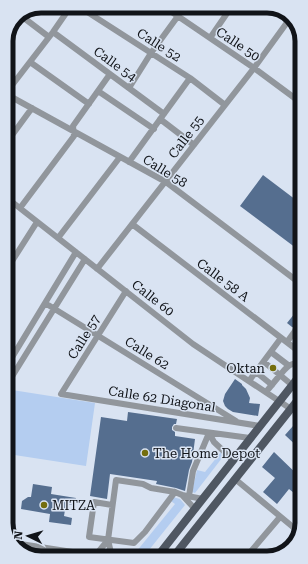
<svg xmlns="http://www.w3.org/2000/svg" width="308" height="564" viewBox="0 0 308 564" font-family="'Roboto Serif',serif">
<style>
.green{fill:#b4cdf0}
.building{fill:#556e8f}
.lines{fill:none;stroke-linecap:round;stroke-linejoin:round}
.minor{stroke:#91969c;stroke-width:6}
.major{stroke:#4f5762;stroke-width:8}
.poi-dot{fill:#746e0e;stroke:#d9e3f2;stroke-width:1.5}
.labels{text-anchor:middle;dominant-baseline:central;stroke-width:3;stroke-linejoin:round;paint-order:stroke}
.street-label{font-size:13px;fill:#111419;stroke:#d9e3f2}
.poi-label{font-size:13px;fill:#111419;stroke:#d9e3f2;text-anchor:start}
.rim{fill:none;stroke:#111419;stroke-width:5}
</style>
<rect width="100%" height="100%" fill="#d9e3f2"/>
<!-- green -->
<path class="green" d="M12,390L95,403L86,466L8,454V425Z
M221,452L222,458L195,493L192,492L197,470L205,472Z
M173,497L180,499L185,505L149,550L144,553L136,552L175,504L171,501Z"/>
<!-- building -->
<path class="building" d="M263,175L300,203V251L240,206Z
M295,313L301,318V330L296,327H292L287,323Z
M235,379L242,384V385L246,389L250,398L249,403L260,404L258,416L233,412L228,409L225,406L223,401L225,394Z
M128,412L177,419L176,424H174L172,427V430L175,432V436L195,439L192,462L189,470L185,491L176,488L156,484L157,481L110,474L107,499L90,496L101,417L127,421Z
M301,417L302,451L285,435Z
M274,452L302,479V494L299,497L289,489L277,504L263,492L275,478L262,467Z
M33,484L52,487L51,494L76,498L75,505L66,504L64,516L72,518L71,525L49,522L50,514L21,509L22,501L28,497H31Z"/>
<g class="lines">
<!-- minor -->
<path class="minor" d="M78,6L190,78L225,105
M163,6L254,68L300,102
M20,15L49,37
M53,32L164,114
M210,38L232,6
M30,62L89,104
M129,88L151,53L178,16
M98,91L154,129
M6,93L53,32L71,6
M6,94L166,182L301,284
M160,119L194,145
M7,142L32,108
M129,162L190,78
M7,198L193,344L291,409
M20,208L74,136L73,126L110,74
M132,224L301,353
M58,238L120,157
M7,269L37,222
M97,269L254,68L291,17
M126,291L61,394L260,426
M45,303L236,421
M287,342L295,331L301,335
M271,352L288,365
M264,362L280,375C287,367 290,362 301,364
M8,364L76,252
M256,372L272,385
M249,381L281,338
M8,383L85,259
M266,392L280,375L292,385
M176,428L250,438
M209,433L214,442L233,460
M235,479L299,532
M182,495L195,509
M189,496L193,471L209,433
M112,505L94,502L89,537L134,543L145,532L175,492
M14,543L105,557
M95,556L108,540
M247,556L280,517
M37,557L40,558
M112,557L108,540L116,480L143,484L151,488L175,492L182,495L203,499"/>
<!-- major -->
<path class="major" d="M174,556L301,396
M157,557L301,374"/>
</g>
<!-- markers -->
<g class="poi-dot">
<circle cx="273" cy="368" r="4"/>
<circle cx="145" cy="453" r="4"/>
<circle cx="44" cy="505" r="4"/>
</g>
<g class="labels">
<!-- street labels -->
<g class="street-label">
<text transform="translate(238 44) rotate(34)">Calle 50</text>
<text transform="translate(159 45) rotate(33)">Calle 52</text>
<text transform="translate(115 64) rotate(36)">Calle 54</text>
<text transform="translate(186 137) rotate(-53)">Calle 55</text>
<text transform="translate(165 171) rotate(32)">Calle 58</text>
<text transform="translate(223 280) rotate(37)">Calle 58 A</text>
<text transform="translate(153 298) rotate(38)">Calle 60</text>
<text transform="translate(84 337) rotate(-58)">Calle 57</text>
<text transform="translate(147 353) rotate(32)">Calle 62</text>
<text transform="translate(162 399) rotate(9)">Calle 62 Diagonal</text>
</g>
<!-- poi labels -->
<g class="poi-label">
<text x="265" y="368" text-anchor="end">Oktan</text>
<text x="153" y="453">The Home Depot</text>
<text x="52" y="505">MITZA</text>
</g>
</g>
<!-- crop -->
<path d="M0 0H308V564H0ZM41 13H267A28 28 0 0 1 295 41V523A28 28 0 0 1 267 551H41A28 28 0 0 1 13 523V41A28 28 0 0 1 41 13Z" fill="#d9e3f2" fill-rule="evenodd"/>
<path class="rim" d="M41 13H267A28 28 0 0 1 295 41V523A28 28 0 0 1 267 551H41A28 28 0 0 1 13 523V41A28 28 0 0 1 41 13Z"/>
<!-- north arrow -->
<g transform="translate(28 536) rotate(275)" stroke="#d9e3f2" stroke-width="3" paint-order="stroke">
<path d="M0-3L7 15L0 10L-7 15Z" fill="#111419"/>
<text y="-6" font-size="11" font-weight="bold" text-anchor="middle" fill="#111419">N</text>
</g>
</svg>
